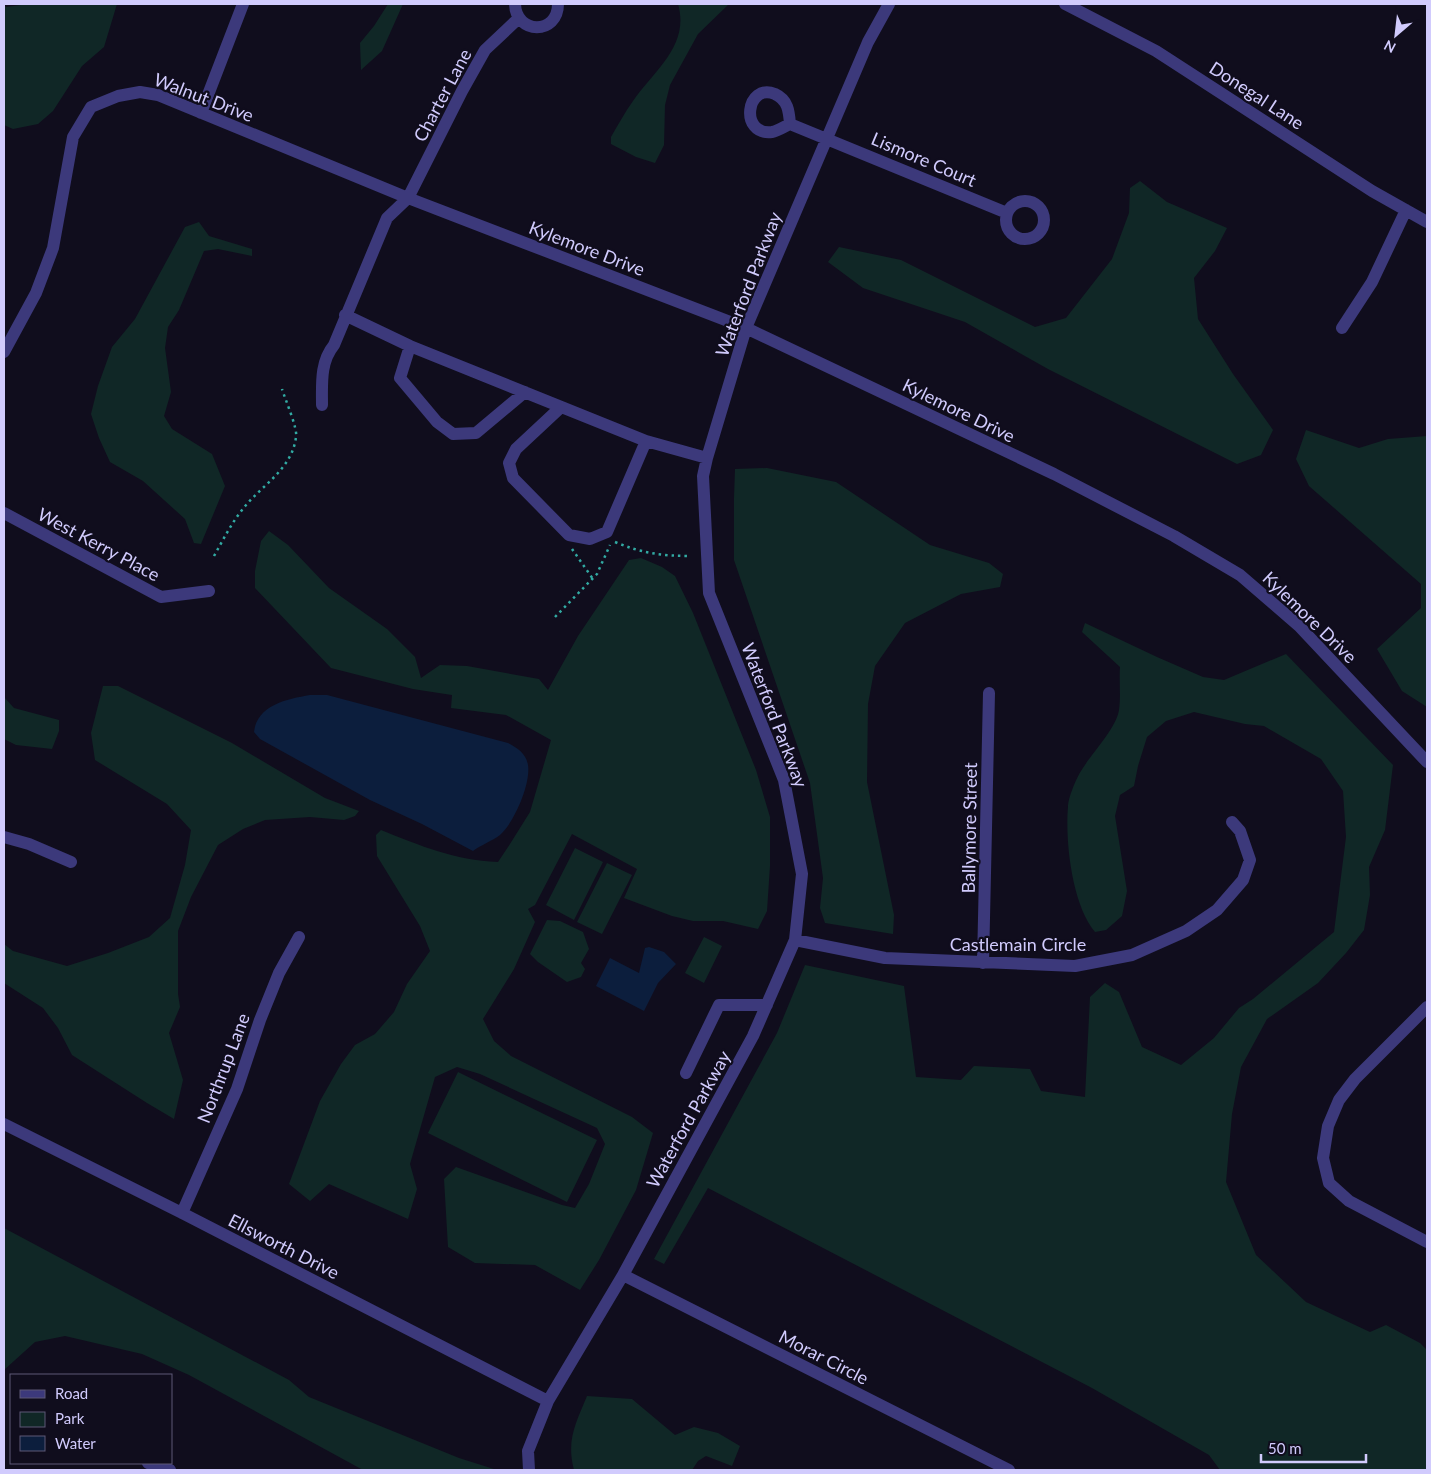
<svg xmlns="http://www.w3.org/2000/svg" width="1431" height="1474" viewBox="0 0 1431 1474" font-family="Lato,sans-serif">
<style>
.green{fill:#102726}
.water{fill:#0c1e3d}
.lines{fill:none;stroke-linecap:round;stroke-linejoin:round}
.path{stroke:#32aaa3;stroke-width:2.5;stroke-dasharray:2.5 4;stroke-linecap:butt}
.minor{stroke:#3c397b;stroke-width:12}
.labels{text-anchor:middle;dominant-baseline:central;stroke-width:4.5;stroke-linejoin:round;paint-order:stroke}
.street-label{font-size:18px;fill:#d1cbfd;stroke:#100d1d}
</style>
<rect width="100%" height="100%" fill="#100d1d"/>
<!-- green -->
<path class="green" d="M28,4H117L104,47L82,66L53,111L38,124L13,129L4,125V5L6,7Z
M388,4H403L382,51L361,70L360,43L374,26Z
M678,4H729L698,34L670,85L665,105L664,145L655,163L636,157L611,144V137C618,125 625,112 633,101C655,70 690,45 678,4Z
M1140,181L1167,202L1227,228L1215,251L1194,278L1198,319L1233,374L1273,430L1261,455L1237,464L1048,369L965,322L863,288L828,262L839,247L901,260L1035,327L1066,318L1112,259L1129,213L1130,188Z
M199,222L209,236L252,249V256L218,249L204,251L179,310L168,327L165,348L171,392L164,416L172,429L212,454L225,486L201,544L194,543L185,519L143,481L110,462L99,438L91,414L98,386L112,347L135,319L185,227Z
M1306,430L1359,448L1388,439L1427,436V707L1402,691L1377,649L1421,608V584L1309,486L1296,459Z
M767,468L836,482L930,545L989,563L1003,574L1000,587L961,594L905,623L875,666L868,704L867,782L894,915L893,934L825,923L820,908L823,878L810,783L734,560V498L735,469Z
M269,531L288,545L329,588L387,629L415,657L421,678L440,665L467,666L539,679L548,690L578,636L629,560L641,558L662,567L675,576L693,613L756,770L770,817V866L767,911L758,929L723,921H693L672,916L624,898L637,869L572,834L535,905L528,909L535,922L514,969L483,1019L494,1041L511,1056L632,1117L653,1133L636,1190L599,1260L580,1290L535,1265L475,1263L448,1247L444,1179L456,1167L562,1205L575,1208L589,1184L605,1144L597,1128L480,1074L457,1067L435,1077L410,1164L417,1189L408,1219L329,1184L310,1201L289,1184L320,1101L341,1064L355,1045L375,1034L394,1012L407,984L430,951L420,926L377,856L376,835L381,830C421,846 454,860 498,862L510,844L530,812L551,740L506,715L451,708L452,695L413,689L331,668L255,588V571L261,541Z
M1085,623L1157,657L1203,677L1224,680L1286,654L1393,765L1385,830L1369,867L1370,895L1364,930L1346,953L1318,983L1267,1019L1241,1067L1232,1114L1226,1182L1256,1255L1306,1302L1370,1332L1386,1325L1420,1343L1427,1350V1470H1220L1209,1455L1092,1388L708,1188L664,1264L654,1259L777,1033L805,965L904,986L916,1077L961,1080L974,1066L1030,1069L1041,1091L1085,1097L1090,997L1105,983L1119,992L1142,1047L1181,1065L1214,1038L1239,1008L1253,999L1334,932L1346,837L1343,791L1321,759L1264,726L1245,724L1194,712L1166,721L1147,737L1138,766L1134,786L1120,795L1115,816L1127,891L1122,916L1106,930L1095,932C1072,905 1065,841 1068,807C1068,798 1076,779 1081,771C1091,754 1116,729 1119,710C1121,696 1119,681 1120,667L1082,632Z
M103,686H118L232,743L325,798L359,811L355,816L344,820L310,817L265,820L243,829L218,845L191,897L178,931V994L180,1007L169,1033L183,1080L174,1119L147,1103L72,1055L58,1028L43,1008L4,983V944L13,951L67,966L108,953L149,937L170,918L185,865L191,830L167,804L95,760L91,733Z
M4,697L14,708L59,720V731L52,749L16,745L4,739Z
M575,848L603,862L574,920L546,905Z
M607,863L632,875L602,934L577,922Z
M547,920L560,921L583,932L589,949L581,963L585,969L581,977L567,982L538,962L530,954Z
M704,937L722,946L704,983L685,973Z
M458,1072L597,1140L567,1202L428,1133Z
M4,1228L289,1380L309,1397L459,1458L497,1470H363L189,1375L142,1354L65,1336L35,1342L4,1370Z
M587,1396L632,1399L675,1435L694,1427L718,1433L740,1446L732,1466L706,1456L698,1461L692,1470H574C566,1440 576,1423 587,1396Z"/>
<!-- water -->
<path class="water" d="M310,695H327L508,743C517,748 526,753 528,765C531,784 514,823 500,835C492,841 481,845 473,851L422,824L370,800L260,739L254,732C257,705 287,699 310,695Z
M649,947L664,952L676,964L658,983L644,1011L596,986L610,958L639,973L645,948Z"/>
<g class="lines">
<!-- path -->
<path class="path" d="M615,542C641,553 662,556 691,556
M572,549L593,579
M214,556C223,540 231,524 242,510C261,485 292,470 296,437C298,429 285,399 282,389
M555,617L597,574L610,545"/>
<!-- minor -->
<path class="minor" d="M515,4C516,35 558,35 558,4
M1065,4L1156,51L1372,191L1427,222
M201,113L243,4
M790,124C789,111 788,100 775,94C746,82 739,136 772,132C778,131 785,126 790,124L1007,213
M1006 220a19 19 0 1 1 38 0a19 19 0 1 1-38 0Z
M345,315L410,346L646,441L707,458
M1342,328L1372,282L1406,210
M410,346L400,378L437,422L453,434L476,433L525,392
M4,352L36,293L53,248L73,137L91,107L118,96L140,92L158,95L408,198L746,328L1054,474L1174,536L1240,575L1299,626L1427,762
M322,405C322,384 320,362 334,345L387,218L408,198L462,91L485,50L519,18
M561,407L516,449L509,463L513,478L569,535L590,539L607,532L646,441
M4,513L161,597L209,591
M4,837L29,844L71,862
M795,940L885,958L1075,966L1132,955L1186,931L1217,910L1243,880L1250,860L1240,831L1232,822
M983,963L989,693
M1427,1007L1355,1079L1339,1100L1328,1126L1323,1158L1329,1183L1349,1201L1427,1242
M686,1073L719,1005H767
M4,1124L182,1213L548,1401
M182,1213L237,1089L260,1020L279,973L299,937
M623,1275L1009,1470
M148,1463L170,1470
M529,1470L528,1451L548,1401L623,1275L753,1036L795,940L802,874L784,780L709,593L703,476L707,458L746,328L868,42L889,4"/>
</g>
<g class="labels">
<!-- street labels -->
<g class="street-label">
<text transform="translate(442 95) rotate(-62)">Charter Lane</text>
<text transform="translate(1257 95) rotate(33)">Donegal Lane</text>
<text transform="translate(204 97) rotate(21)">Walnut Drive</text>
<text transform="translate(924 159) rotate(23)">Lismore Court</text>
<text transform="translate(587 248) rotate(21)">Kylemore Drive</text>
<text transform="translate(748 284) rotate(-69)">Waterford Parkway</text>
<text transform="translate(959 410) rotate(26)">Kylemore Drive</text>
<text transform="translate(99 544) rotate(28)">West Kerry Place</text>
<text transform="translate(1310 617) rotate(44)">Kylemore Drive</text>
<text transform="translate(775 715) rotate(69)">Waterford Parkway</text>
<text transform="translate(969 828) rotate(-89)">Ballymore Street</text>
<text x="1018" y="944">Castlemain Circle</text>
<text transform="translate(223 1068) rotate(-69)">Northrup Lane</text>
<text transform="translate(688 1119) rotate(-61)">Waterford Parkway</text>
<text transform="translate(284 1246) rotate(27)">Ellsworth Drive</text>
<text transform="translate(824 1357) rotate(27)">Morar Circle</text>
</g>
</g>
<!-- border -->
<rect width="1431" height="1474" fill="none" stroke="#d1cbfd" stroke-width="10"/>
<!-- legend -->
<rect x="10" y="1374" width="162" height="90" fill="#100d1d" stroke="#5d5977"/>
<rect x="20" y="1390" width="25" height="8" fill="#3c397b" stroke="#5d5977"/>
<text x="55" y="1399" font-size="15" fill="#d1cbfd">Road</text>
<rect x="20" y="1412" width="25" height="15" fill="#102726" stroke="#5d5977"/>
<text x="55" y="1424" font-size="15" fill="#d1cbfd">Park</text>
<rect x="20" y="1436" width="25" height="15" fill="#0c1e3d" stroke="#5d5977"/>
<text x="55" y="1449" font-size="15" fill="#d1cbfd">Water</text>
<!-- north arrow -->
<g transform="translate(1396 35) rotate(208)" stroke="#100d1d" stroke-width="4" paint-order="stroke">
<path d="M0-4L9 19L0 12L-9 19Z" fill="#d1cbfd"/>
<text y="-8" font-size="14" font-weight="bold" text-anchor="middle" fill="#d1cbfd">N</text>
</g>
<!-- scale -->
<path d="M1261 1454v8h105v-8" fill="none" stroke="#d1cbfd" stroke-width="2.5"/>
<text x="1268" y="1454" font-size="15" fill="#d1cbfd" stroke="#100d1d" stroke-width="4" paint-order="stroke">50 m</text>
</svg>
